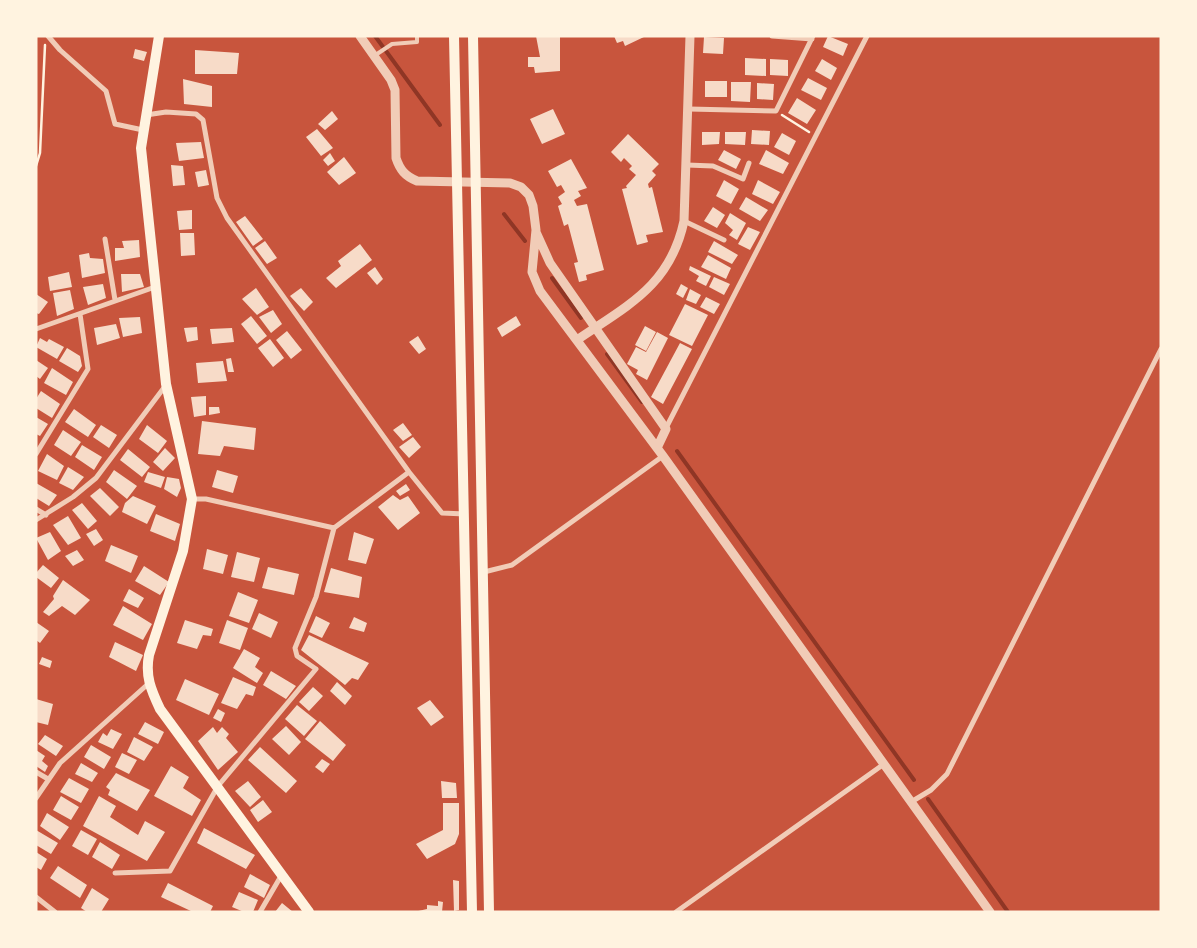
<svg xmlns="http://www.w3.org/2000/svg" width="1197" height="948" viewBox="0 0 1197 948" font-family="Lora,serif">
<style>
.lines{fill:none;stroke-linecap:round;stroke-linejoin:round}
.stream{stroke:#8f3625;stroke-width:4}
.building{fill:#f7dbc8}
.path{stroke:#fff3e0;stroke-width:2.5}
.service{stroke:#f1ccb7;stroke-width:4}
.minor{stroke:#f1ccb7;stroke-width:5}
.tertiary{stroke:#f1ccb7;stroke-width:9}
.secondary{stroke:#fff3e0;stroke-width:10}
</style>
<rect width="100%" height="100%" fill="#c8553d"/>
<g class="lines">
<!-- stream -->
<path class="stream" d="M375,36L440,125
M504,214L525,241
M552,278L581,318
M607,354L642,402
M677,451L914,780
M928,799L1008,912"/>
</g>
<!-- building -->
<path class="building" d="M536,36H560V71L535,73L534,67H528V57H540Z
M614,36H646L625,46L623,41L617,43Z
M828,36L848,44L843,56L823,47Z
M704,37L724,38L723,54L703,53Z
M135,49L147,52L144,61L133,58Z
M195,50L239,53L237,74H195Z
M745,58L766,59V76L745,75Z
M770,59L788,60V76L770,75Z
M822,59L837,68L831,80L815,71Z
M808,78L827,88L821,100L801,90Z
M183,79L212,86V107L184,104Z
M705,81H727V97H705Z
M731,82H751L750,102L731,101Z
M757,83L774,84L773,100L757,99Z
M797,98L816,110L807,124L788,113Z
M553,109L565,134L542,144L530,119Z
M332,111L338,119L325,130L318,124Z
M317,129L333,148L321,156L306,137Z
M752,130L770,131L769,145L751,144Z
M702,132H720L719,144L702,145Z
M725,132H746L745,145L725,144Z
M782,133L796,141L789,155L774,147Z
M628,134L659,164L652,171L656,175L648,184L649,188L652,187L663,232L646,235L648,242L637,245L622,189L627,188L626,186L636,175L629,169L632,166L624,158L621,162L611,152Z
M201,142L204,158L179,161L176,143Z
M724,150L741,159L736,169L718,160Z
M766,150L789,163L783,174L759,164Z
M330,153L335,161L328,166L323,160Z
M344,157L356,173L339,185L327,172Z
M571,159L587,188L578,191L581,196L574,200L577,206L587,204L604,270L586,275L587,280L579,282L574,263L578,262L568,224L564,226L558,206L562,204L558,197L565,192L561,185L557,187L548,171Z
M171,165L183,166L185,185L173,186Z
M206,170L209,185L198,187L195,172Z
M724,180L739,189L731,204L716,196Z
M758,180L780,192L773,204L752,194Z
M746,197L768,210L760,221L739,209Z
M713,207L725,215L717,228L704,221Z
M192,210V229L179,230L177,211Z
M730,213L746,223L737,240L729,235L733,230L725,223Z
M245,216L263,239L253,246L236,222Z
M748,227L760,232L750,250L738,244Z
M180,233H194L195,255L181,256Z
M139,240L140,257L115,261V248H124L122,241Z
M265,241L277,258L267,264L255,248Z
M714,241L738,255L732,264L708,252Z
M360,244L372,260L336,288L326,278L341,266L338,261Z
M89,253L90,258L103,259L105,273L82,278L79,255Z
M708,255L731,268L726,279L701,267Z
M690,266L711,276L706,286L696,281L699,276L689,270Z
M375,267L383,279L377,285L367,273Z
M69,272L72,287L50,291L48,277Z
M121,274H140L144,287L122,292Z
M714,277L730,284L724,295L709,287Z
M103,284L106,298L88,305L83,287Z
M681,284L688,288L683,298L676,294Z
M256,288L269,307L257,315L242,299Z
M301,288L313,302L304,311L290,296Z
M690,289L701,295L696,304L686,300Z
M70,290L74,309L57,316L53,293Z
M36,294L48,302L39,314L36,313Z
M706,297L720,304L714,314L700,307Z
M685,304L708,315L692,346L669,335Z
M273,310L282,324L271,333L259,317Z
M251,316L267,336L257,344L241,324Z
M516,316L521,325L502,337L497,328Z
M140,317L142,333L123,337L119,318Z
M116,324L120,338L97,345L94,328Z
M645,326L656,332L646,351L635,345Z
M197,327L198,340L187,342L184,328Z
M232,328L234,342L212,344L210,329Z
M287,331L302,350L291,359L276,340Z
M657,332L668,338L647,380L636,374L638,370L627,364L636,347L646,352Z
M418,336L426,349L419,354L409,342Z
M40,338L47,342L49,339L64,347L57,359L36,347Z
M270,339L284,358L273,367L258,348Z
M680,343L692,349L663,404L651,397Z
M67,348L80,356L82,366L78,372L59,361Z
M231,358L234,372H228L226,359Z
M36,360L48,368L40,379L36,376Z
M223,361L227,381L198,383L196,363Z
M52,368L73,382L66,395L44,383Z
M41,391L60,404L52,418L36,408V399Z
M206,396V415L194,417L191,397Z
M209,407H219L220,413L209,415Z
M74,409L96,425L88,437L65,422Z
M36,417L48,424L40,436L36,434Z
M202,421L256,428L254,450L224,446L220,456L198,454Z
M403,423L412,435L403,441L393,430Z
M101,425L117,435L109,448L93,437Z
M147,425L167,441L158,453L139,439Z
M63,430L81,442L71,456L54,445Z
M413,437L421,447L409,458L399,447Z
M82,445L102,457L94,470L75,457Z
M165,448L175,458L163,471L153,462Z
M128,449L150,467L142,477L120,460Z
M47,454L64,466L57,480L38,471Z
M68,467L84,477L73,490L59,483Z
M114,470L137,486L127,499L106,482Z
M217,470L238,476L233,493L212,487Z
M148,472L165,477L161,488L144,482Z
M167,477L179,479L181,488L177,497L164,489Z
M36,483L57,495L49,506L36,498Z
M406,484L410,490L400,496L396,491Z
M100,488L119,507L110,516L90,496Z
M393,495L400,500L408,496L420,513L398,530L378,507Z
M133,496L156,506L147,524L122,512L125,503Z
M82,503L97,521L88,529L72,510Z
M156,514L180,524L175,541L150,531Z
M68,516L81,538L68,545L53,525Z
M96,529L103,540L94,546L86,534Z
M50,532L61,551L48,560L36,538Z
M354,532L374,539L366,564L348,560Z
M111,545L138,556L131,573L105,561Z
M207,549L228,555L223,574L203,569Z
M77,550L84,560L73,566L65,556Z
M237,552L260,558L254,582L231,577Z
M43,565L59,578L51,588L36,577V573Z
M144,566L169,582L160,595L135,581Z
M268,567L299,574L294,595L262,588Z
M331,568L362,577L359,598L324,592Z
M63,580L90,600L75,615L62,606L49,616L43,612L54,599L53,596Z
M129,589L144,598L138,608L123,601Z
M238,592L258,600L249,623L229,616Z
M123,606L152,624L143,640L113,625Z
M259,613L278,622L271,638L252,629Z
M316,616L330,623L322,638L309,632Z
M354,617L367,623L364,632L349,628Z
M185,620L213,629L211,636L203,635L197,649L177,643Z
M227,620L248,628L240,650L219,643Z
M36,622L49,631L40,643L36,640Z
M309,635L369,663L358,680L352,678L345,685L301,650Z
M115,642L143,655L136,671L109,657Z
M244,649L260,658L255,667L263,673L257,683L233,668Z
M42,657L52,661L50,668L39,664Z
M271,671L296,686L286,699L263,685Z
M233,677L256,687L253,696L246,694L237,709L221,703Z
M185,679L219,694L209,715L176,700Z
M337,682L352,696L345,705L330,691Z
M313,687L323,696L309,711L299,702Z
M36,699L53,704L48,725L36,722Z
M430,700L444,717L431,726L417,708Z
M297,705L317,721L304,736L285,719Z
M218,709L225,713L221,722L213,718Z
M320,721L346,745L333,761L305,739Z
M145,722L164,732L158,744L138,734Z
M286,726L301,742L289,755L272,739Z
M213,727L217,733L222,727L229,734L226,738L238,752L218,770L198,741Z
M111,729L122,734L113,749L98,742L103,733L107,736Z
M45,735L63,746L56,756L38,744Z
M134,737L153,747L144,761L127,752Z
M91,745L111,757L104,769L84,757Z
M260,747L297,781L286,793L248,760Z
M36,750L45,756L42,761L48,766L45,772L36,766Z
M122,753L137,760L129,774L115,767Z
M322,759L330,764L323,773L315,767Z
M81,763L98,773L92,782L75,774Z
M171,766L189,777L183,788L201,800L192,816L154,796Z
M116,773L150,790L137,811L108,795L110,790L106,787Z
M69,778L89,789L81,803L60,792Z
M248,781L261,797L250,807L235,791Z
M441,781L456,783L457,798H442Z
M61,796L79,807L71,820L53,810Z
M99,796L116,806L110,817L138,835L145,821L165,832L147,861L83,826Z
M263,800L272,812L258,822L250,810Z
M443,803H459V834L455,844L427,859L416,844L443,830Z
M47,813L69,827L60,840L40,826Z
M204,828L255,855L246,869L197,843Z
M36,830L58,843L51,854L36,845Z
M81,830L97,839L88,855L72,846Z
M100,842L120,855L112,869L92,857Z
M36,852L47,859L41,870L36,867Z
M58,866L87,885L80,898L50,878Z
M250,874L270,885L264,898L244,887Z
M453,880L459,881V910L454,911Z
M168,883L213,906L210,912H193L161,897Z
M92,888L109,899L101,912H87L81,908Z
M239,892L258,900L253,912H244L232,907Z
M438,901L443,902L442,912H414L427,909V905L438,906Z
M282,903L293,912H275Z"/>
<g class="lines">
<!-- path -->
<path class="path" d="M782,115L809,132
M36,166L40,153L45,45"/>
<!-- service -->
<path class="service" d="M374,56L392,44L417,42V36"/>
<!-- minor -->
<path class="minor" d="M48,36L60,50L106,91L115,124L143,130
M772,36L812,39
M689,109L776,111L813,36
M146,115L166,112L196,114L203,120L217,198L227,218L409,472L442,513L465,514
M687,165L713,166L743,179L749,163
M684,221L724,240
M105,239L115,300
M36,329L155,287
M666,428L867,36
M36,454L88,369L80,314
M36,509L46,515
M36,520L73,497L96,478L166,385
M334,528L409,472
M484,572L512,565L663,456
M36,772L48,779
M36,798L60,763L148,684
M911,802L931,790L947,774L1161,349
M115,873L170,871L218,786L316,669L297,656L295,648L316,597L334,528L206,499H192
M36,897L55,912
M260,912L281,876
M676,912L884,764"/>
<!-- tertiary -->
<path class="tertiary" d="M360,36L391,80L395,90L396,158C400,170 405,176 417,181L510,183L521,187L529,195L533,206L536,230L532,272L540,291L663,456L990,912
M536,232L550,263L666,429L657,448
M577,340C628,305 670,286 684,221L690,36"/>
<!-- secondary -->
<path class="secondary" d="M159,36L141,148L166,384L192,499L183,551L149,655C145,676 151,690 160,709L309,912
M454,36L472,912
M473,36L489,912"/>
</g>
<!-- border -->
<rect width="1197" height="948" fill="none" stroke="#fff3e0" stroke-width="75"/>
</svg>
